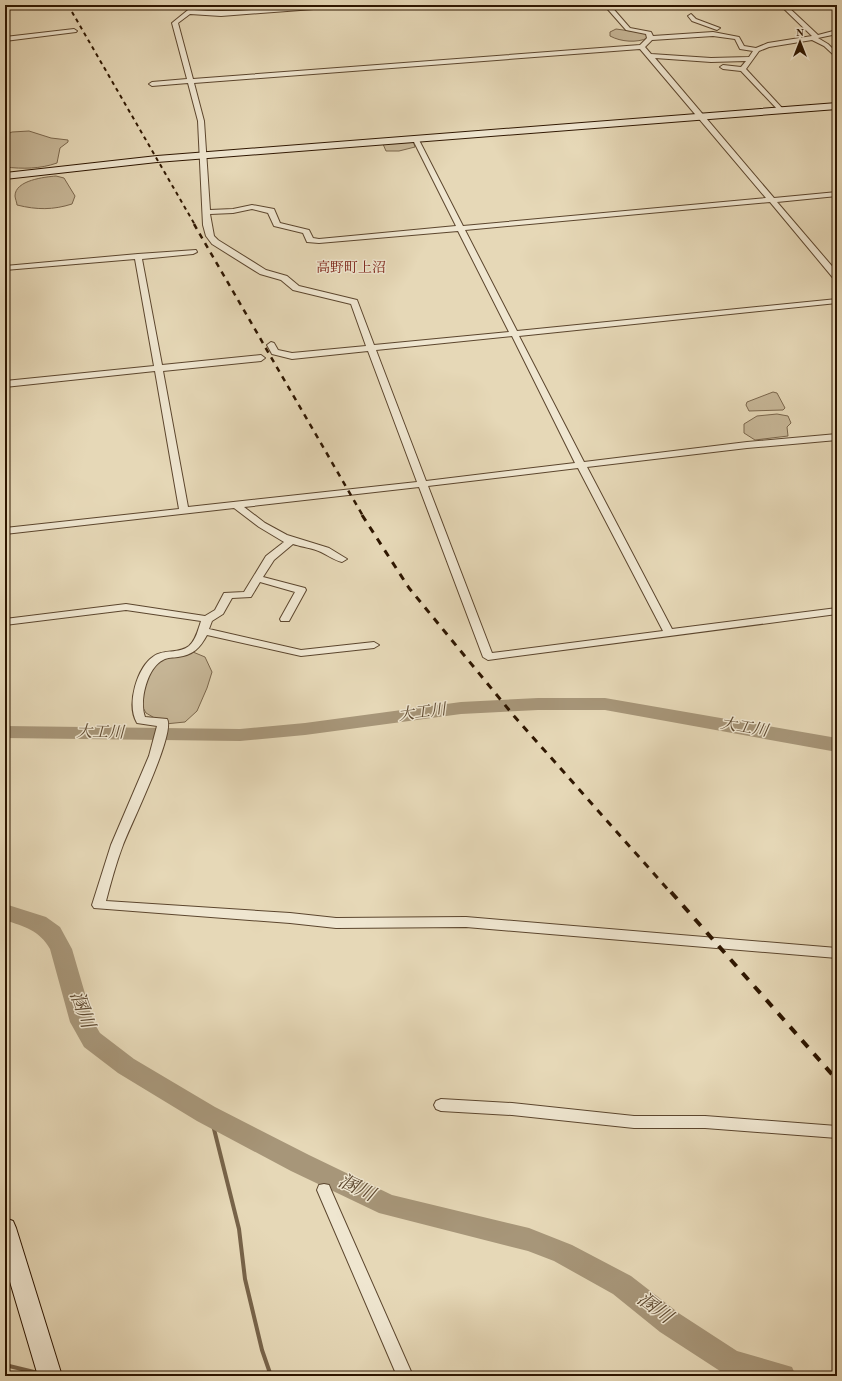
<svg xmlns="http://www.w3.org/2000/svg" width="842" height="1381" viewBox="0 0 842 1381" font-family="'Old Standard TT','Noto Serif JP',serif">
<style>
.green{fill:#c7b798;stroke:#7a664c}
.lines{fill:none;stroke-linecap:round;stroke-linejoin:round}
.stream{stroke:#776349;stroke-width:4}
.river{fill:#a79679;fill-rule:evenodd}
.street-casing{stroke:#5c462e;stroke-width:2}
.secondary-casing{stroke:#2e1600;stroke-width:2}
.street{fill:#efe6d0;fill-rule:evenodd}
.secondary{fill:#efe6d0;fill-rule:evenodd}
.rail-far3{stroke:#2e1600;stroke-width:2;stroke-dasharray:4 4;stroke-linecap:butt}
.rail-far2{stroke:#2e1600;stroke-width:2.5;stroke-dasharray:5.5 5.5;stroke-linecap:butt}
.rail-far1{stroke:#2e1600;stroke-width:3;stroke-dasharray:7 7;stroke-linecap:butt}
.rail{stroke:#2e1600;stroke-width:4;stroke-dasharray:9 9;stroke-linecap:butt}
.labels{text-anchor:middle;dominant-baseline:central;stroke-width:3;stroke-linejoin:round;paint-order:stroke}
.far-quarter-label{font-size:14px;fill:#7a1f14;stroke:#efe6d0}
.water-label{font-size:16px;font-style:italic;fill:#5e4930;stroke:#efe6d0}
.near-water-label{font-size:19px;font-style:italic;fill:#5e4930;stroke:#efe6d0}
</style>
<rect width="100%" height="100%" fill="#e6d8b7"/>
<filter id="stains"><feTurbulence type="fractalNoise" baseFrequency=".005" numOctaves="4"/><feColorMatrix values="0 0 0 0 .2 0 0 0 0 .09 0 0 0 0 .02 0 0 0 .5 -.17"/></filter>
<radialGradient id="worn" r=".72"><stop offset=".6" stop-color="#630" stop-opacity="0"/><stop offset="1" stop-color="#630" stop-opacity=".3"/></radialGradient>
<!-- green -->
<path class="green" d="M616,29L645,33L648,38C637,43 621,42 610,36V32Z
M29,131L51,138L68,140V142L60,148L57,163C40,169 23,169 5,167V135L12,132Z
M413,141L415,147L399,151H386L383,144Z
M56,176L64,178L75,196L72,204C53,210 37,210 17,205C17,203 15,198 15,196C15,180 45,177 56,176Z
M773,392L777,393L785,408L783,410L749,411L746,405L747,402Z
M777,414L788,416L791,423L787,427L788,436L755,440L744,433V424L757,416Z
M193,652L205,657L212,672L207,688L197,711L185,722L165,724L146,713L136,695L150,665L170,654Z"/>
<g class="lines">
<!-- stream -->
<path class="stream" d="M211,1117L239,1229L245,1279L262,1350L271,1376
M5,1365L34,1372"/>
<!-- river -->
<path class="river" d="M538,698H605L837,738V752L605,710H538L461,714L305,735L240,741L5,738V726L240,729L305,723L461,702Z
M5,904L46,917L60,927L72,949L93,1021L100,1033L134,1059L215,1107L309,1155L392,1195L529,1228L572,1245L631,1276L680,1314L737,1351L792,1367L796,1376H733L720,1371L660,1332L613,1294L554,1261L528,1251L379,1213L291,1171L197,1121L118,1073L84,1047L70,1022L50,949C39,930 25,927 5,920Z"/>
<defs>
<path id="street" d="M191,5H197L194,10C243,14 293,5 343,5L340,7L221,16L190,14L178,23L193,79L640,45L647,38L646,34L626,30L604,5H610L630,28L651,32L653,36L713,32L739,37L744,46L756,48L768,43L812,36L780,5H786L818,35L837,30V34L818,38L828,44L837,53V58L824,46L812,40L769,47L759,51L746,69L783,109L784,110L781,112L779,111L741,71L723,69L720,67L723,65L741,67L746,61L711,62L655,58L774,198L837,192V196L777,202L837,272V279H834L770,202L465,230L517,331L837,299V303L519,336L584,462L747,442L837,434V440L747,448L587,467L672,629L837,608V614L488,660L483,657L419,487L244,507L265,523L287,535L329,548L347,559L342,562C334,560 329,556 321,552C313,548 302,547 293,544L274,560L263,577L305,588L306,590L289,621H281L280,619L295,592L260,582L251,597L232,598L223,614L212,621L209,629L301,650L374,642L379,645L374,648L301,656L207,635C200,648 193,655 178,657C173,658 168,657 163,660C147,668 139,701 145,717L167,719C176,733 130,826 123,845C116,863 111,882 106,901L290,913L336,918L466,917L837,948V958L466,927L336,928L290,923L94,908L92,905L111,845L149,756L157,726L137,723C126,705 137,667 154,656C164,649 179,654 189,646C196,640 198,630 201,621L126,610L5,625V619L126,604L205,616L215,610L224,593L244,592L266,556L284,542L259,527L234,508L5,534V528L179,509L155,371L5,387V381L154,366L135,259L5,270V266L138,254L196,250L197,252L193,254L142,259L162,365L261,355L265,358L261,361L163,371L188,507L417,482L368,351L292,359L272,354L267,345L271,342L274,343L278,350L292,353L366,346L351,304L293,290L281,280L260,274L212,244L206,236L203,225L198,121L188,83L152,86L149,84L152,82L187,79L172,23L188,10ZM713,36L735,39L740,49L753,51L749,57L711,58L651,54L645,47L652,40ZM640,49L766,198L463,226L419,140L416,138L413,140L456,226L319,239L313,238L309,230L280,223L274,209L252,205L233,209L210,210L204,121L194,83ZM252,209L268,213L274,226L303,233L307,242L319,243L458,231L509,332L374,345L357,300L299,286L287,276L266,270L218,240L214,236L210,214L233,213ZM512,336L575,463L426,481L376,350ZM578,468L663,631L492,653L428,486Z
M691,14L696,19L720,28L717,30L692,21L688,16Z
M74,29L77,31L76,32L5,41V37Z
M441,1099L512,1103L634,1116H705L837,1126V1138L705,1128H634L512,1115L441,1111L436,1109L434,1105L436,1101Z
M324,1184L329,1185L331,1190L413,1376H397L317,1190L319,1185Z"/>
<path id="secondary" d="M837,103V109L157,162L5,179V173L157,156Z
M5,1218L13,1221L16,1228L62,1376H38L5,1265Z"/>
</defs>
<!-- street casing -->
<use href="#street" class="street-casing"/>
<!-- secondary casing -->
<use href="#secondary" class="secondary-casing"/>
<!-- street -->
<use href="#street" class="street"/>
<!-- secondary -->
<use href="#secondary" class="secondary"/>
<!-- rail-far3 -->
<path class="rail-far3" d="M68,5L195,225"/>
<!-- rail-far2 -->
<path class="rail-far2" d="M194,224L363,516"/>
<!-- rail-far1 -->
<path class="rail-far1" d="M362,515L409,588L514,716L671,893"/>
<!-- rail -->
<path class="rail" d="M671,892L837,1080"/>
</g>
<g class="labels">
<!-- far-quarter labels -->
<g class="far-quarter-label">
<text x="351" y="268">高野町上沼</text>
</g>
<!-- water labels -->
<g class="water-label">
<text transform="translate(422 713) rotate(-7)">大工川</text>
<text transform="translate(744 728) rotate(10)">大工川</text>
<text transform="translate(100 733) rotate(1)">大工川</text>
</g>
<!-- near-water labels -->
<g class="near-water-label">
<text transform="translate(81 1010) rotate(70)">溷川</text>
<text transform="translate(356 1189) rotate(26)">溷川</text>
<text transform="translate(654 1309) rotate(37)">溷川</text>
</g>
</g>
<!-- margin -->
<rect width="842" height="1381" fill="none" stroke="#e6d8b7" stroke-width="20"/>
<rect x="6" y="6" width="830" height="1369" fill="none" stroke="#2e1600" stroke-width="2"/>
<rect x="10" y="10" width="822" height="1361" fill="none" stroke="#2e1600"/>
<!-- north arrow -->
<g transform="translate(800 42)" stroke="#efe6d0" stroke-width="3" paint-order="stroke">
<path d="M0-3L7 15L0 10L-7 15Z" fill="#2e1600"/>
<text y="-6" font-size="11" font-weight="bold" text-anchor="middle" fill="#2e1600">N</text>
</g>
<rect width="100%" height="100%" filter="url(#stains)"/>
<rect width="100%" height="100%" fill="url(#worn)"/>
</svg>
